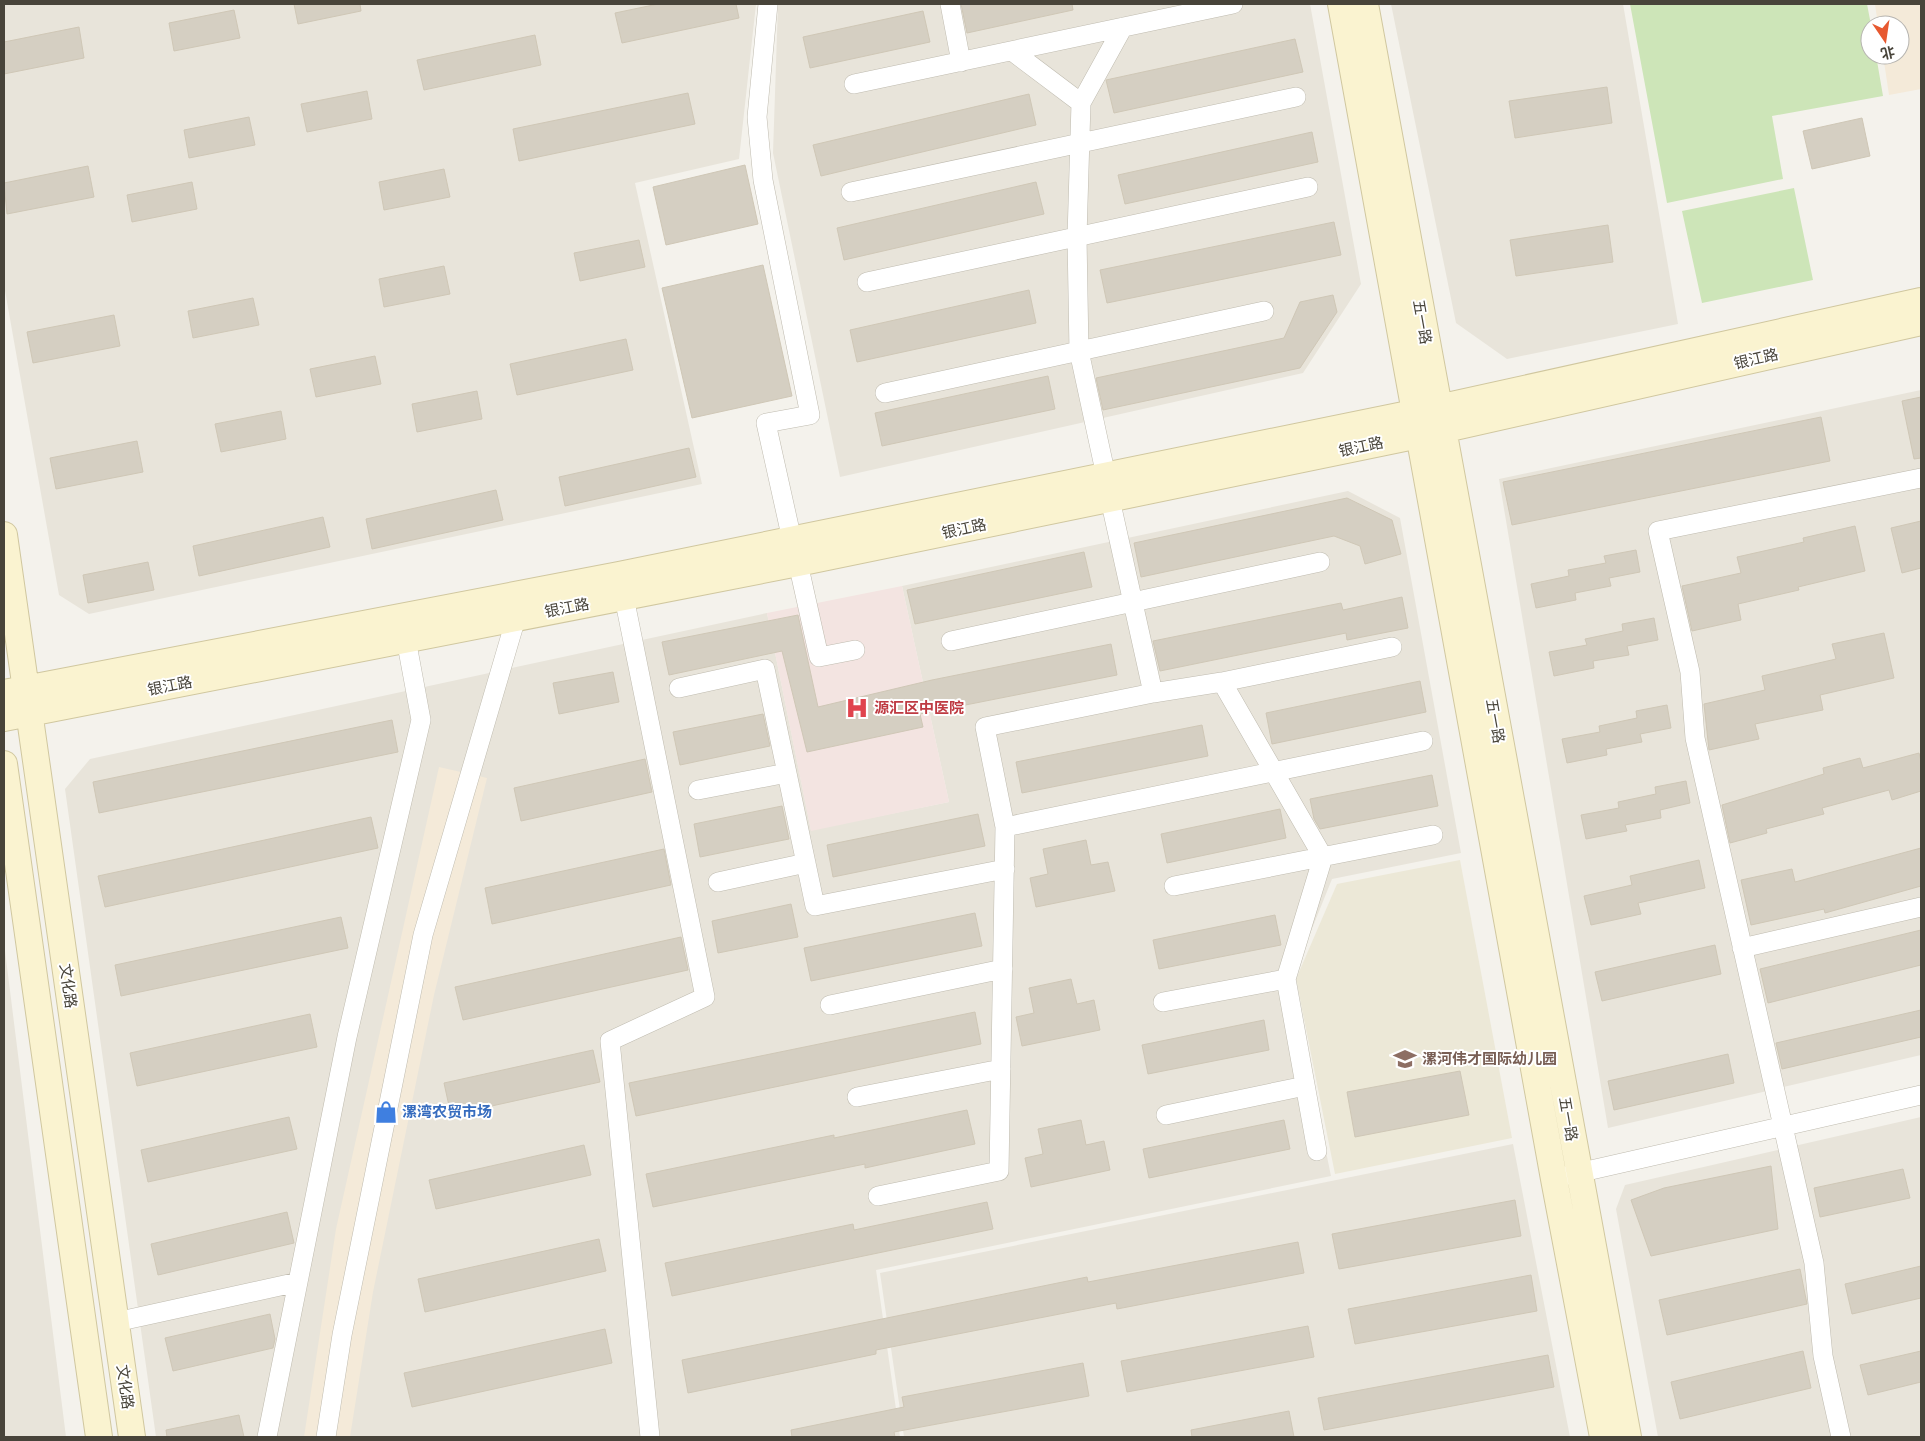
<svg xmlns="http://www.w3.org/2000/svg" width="1925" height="1441" viewBox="0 0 1925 1441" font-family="Karla,'Noto Sans SC',sans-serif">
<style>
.residential{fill:#e8e4da}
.commercial{fill:#f4ead9}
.education{fill:#ece8d7}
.medical{fill:#f3e4e1}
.green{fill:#cde5b8}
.building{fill:#d5cfc2;stroke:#cfc7b6}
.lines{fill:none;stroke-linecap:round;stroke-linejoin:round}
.street-casing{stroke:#bfbbaf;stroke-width:20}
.secondary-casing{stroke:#d0c79f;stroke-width:28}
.street{stroke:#fff;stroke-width:19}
.secondary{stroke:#faf3d0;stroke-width:26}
.labels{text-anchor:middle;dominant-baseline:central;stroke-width:4;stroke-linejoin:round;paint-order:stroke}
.street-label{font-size:15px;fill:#48443a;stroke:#fff}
.health-label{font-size:15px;font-weight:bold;fill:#be3a42;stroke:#fff;text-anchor:start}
.education-label{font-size:15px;font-weight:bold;fill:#785e54;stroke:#fff;text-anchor:start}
.shop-label{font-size:15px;font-weight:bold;fill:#366cbe;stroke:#fff;text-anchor:start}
</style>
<rect width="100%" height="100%" fill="#f4f2ec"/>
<!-- residential -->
<path class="residential" d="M4,4H756L739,159L635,183L702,484L89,614L59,595L4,285Z
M778,4H1310L1361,284L1303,373L840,477L773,153Z
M1391,4H1623L1678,324L1507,359L1456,323Z
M1921,390V1055L1608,1128L1499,479Z
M1348,491L1400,518L1461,853L1332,879L1291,981L1331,1176L876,1270L900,1437H156L65,789L90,759L767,613L811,830L949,802L902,586Z
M4,943L66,1437H4Z
M1921,1117V1437H1658L1616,1209L1625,1185Z
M1513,1144L1570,1437H904L880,1273Z"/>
<!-- commercial -->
<path class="commercial" d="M1875,4H1921V89L1889,95L1883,55H1900V25H1878Z
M439,767L487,778L434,995L373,1292L350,1437H304L336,1229Z"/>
<!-- education -->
<path class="education" d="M1460,860L1512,1138L1335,1174L1296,979L1337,884Z"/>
<!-- medical -->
<path class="medical" d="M902,586L949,802L811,831L767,613Z"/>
<!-- green -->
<path class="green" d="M1630,4H1867L1871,25L1870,55H1876L1883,96L1772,116L1783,179L1667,203Z
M1794,188L1813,280L1702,303L1682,211Z"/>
<!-- building -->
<path class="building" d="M294,4H360L361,11L298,24Z
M658,4H736L739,18L622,43L615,13Z
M961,4H1072L1073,10L967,33Z
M234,10L240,38L174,51L169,23Z
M923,11L930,42L810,68L803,37Z
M79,27L84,58L4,74V42Z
M535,35L541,65L424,90L417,60Z
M1295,39L1303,72L1114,113L1106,80Z
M1607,87L1612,123L1515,138L1509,101Z
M367,91L372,119L307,132L301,104Z
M688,93L695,124L519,161L513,129Z
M1029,94L1036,125L821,176L813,145Z
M249,117L255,145L189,158L184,130Z
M1862,118L1870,156L1812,169L1803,131Z
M1312,132L1318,162L1125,204L1118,175Z
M745,165L758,224L666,245L653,187Z
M88,166L94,197L7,214L4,183Z
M444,169L450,197L384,210L379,182Z
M192,182L197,209L132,222L127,195Z
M1036,182L1044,214L844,260L837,228Z
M1334,222L1341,255L1107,303L1100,270Z
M1608,225L1613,262L1516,276L1510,240Z
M639,240L645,267L580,281L574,253Z
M763,265L792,396L692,418L662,288Z
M444,266L450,294L384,307L379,279Z
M1029,290L1036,323L857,362L850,330Z
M1333,295L1337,312L1300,368L1103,410L1096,378L1284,338L1300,302Z
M253,298L259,325L193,338L188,311Z
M114,315L120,346L33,363L27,332Z
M626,339L633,370L517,395L510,364Z
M375,356L381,384L316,397L310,369Z
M1048,376L1055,409L882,446L875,413Z
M477,391L482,419L417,432L412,404Z
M1921,397V458L1914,459L1902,401Z
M281,411L286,439L221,452L215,424Z
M1821,417L1830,461L1512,525L1503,482Z
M137,441L143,472L56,489L50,458Z
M689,448L696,477L565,506L559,477Z
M496,490L503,520L372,549L366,519Z
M1347,498L1392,520L1401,554L1365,564L1360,546L1334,536L1141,577L1134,543Z
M323,517L330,547L199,576L193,546Z
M1921,521V568L1902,573L1891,528Z
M1855,526L1865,571L1798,587L1799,590L1738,604L1741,620L1692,631L1682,586L1741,573L1737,557L1804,542L1803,538Z
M1636,550L1640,572L1609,578L1611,586L1575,593L1576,600L1536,608L1531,584L1569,576L1568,570L1606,563L1604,556Z
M1084,552L1092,587L915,624L907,590Z
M148,562L154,590L88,603L83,575Z
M1402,597L1408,628L1347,640L1346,633L1160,671L1153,641L1341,603L1343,610Z
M798,615L818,707L932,680L1111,644L1117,675L920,714L923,727L807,752L782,651L669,675L662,642Z
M1654,618L1658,640L1627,646L1629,655L1593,661L1594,668L1554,676L1549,652L1587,645L1585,639L1623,631L1622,624Z
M1884,633L1894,678L1820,695L1823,710L1755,724L1759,739L1709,750L1704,704L1765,690L1762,676L1836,659L1832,644Z
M613,672L619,702L559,714L553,683Z
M1420,681L1426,712L1272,744L1266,713Z
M1667,705L1671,728L1640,734L1642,742L1606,749L1607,755L1567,763L1562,739L1600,732L1599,726L1637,718L1636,711Z
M763,714L770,746L680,765L673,732Z
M392,720L398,752L99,813L93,782Z
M1202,725L1208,756L1022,793L1016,762Z
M1919,753L1921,761V791L1892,800L1889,790L1822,808L1824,814L1766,829L1767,833L1730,843L1722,805L1824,774L1823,768L1860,758L1863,768Z
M645,759L652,792L521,821L514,788Z
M1432,775L1438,806L1320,829L1314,819L1310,799Z
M1686,781L1690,803L1660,810L1661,818L1625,825L1627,831L1586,839L1581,815L1619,808L1618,802L1656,794L1655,787Z
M782,806L789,839L700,857L694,824Z
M1280,809L1286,838L1167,863L1161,834Z
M978,814L985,846L833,877L827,845Z
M371,817L378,848L105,907L98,876Z
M1086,840L1091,865L1108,862L1115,891L1036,907L1030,878L1048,874L1043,849Z
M1921,848V886L1825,913L1824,909L1751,925L1741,880L1792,869L1795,882Z
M664,849L671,885L492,924L485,888Z
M1699,860L1705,888L1638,903L1641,914L1591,925L1584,896L1632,885L1630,876Z
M791,904L798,937L718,953L712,921Z
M975,913L982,946L811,981L804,948Z
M1275,915L1281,945L1159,969L1153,940Z
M341,917L348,948L121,996L115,965Z
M1921,930V965L1768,1003L1760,969Z
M681,937L688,970L463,1020L455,987Z
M1715,945L1721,974L1602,1001L1595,972Z
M1071,979L1077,1004L1094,1000L1100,1030L1022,1046L1016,1017L1034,1013L1029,988Z
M1921,1010V1037L1782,1069L1776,1043Z
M975,1012L981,1044L636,1116L629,1083Z
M310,1014L317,1047L137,1086L130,1053Z
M1264,1020L1269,1050L1148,1074L1142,1045Z
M593,1050L600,1082L451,1115L444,1083Z
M1728,1054L1734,1083L1614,1110L1608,1081Z
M1460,1071L1469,1115L1355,1137L1347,1092Z
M967,1110L975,1144L865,1168V1164L653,1207L646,1174L834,1135V1138Z
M289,1117L297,1149L148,1182L141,1150Z
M1081,1120L1086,1145L1104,1141L1110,1170L1031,1187L1025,1158L1043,1154L1038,1129Z
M1284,1120L1290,1149L1149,1178L1143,1149Z
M584,1145L591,1175L436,1209L429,1180Z
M1771,1166L1778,1229L1651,1256L1631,1200L1664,1188Z
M1903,1169L1910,1198L1820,1217L1814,1188Z
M1515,1200L1521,1236L1339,1269L1332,1234Z
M987,1202L993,1229L672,1296L665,1263L853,1224L854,1230Z
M287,1212L294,1243L158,1275L151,1244Z
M599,1239L606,1271L425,1312L418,1279Z
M1298,1242L1304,1273L1117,1309L1116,1303L876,1350V1354L688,1393L682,1360L1087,1277L1088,1282Z
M1921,1266V1298L1852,1314L1845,1284Z
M1800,1269L1807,1304L1667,1335L1659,1300Z
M1531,1275L1537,1311L1355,1344L1348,1309Z
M270,1314L275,1339L273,1348L173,1371L165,1338Z
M1308,1326L1314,1357L1127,1392L1121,1361Z
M605,1329L612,1363L412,1407L404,1373Z
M1803,1351L1811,1388L1680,1419L1671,1382Z
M1921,1351V1382L1868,1395L1860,1365Z
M1548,1355L1554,1387L1324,1430L1318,1398Z
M1083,1363L1089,1396L894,1432L895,1437H792L791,1430L904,1407L902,1397Z
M1289,1411L1294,1437H1192L1191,1430Z
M239,1415L244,1437H167L166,1430Z"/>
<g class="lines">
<defs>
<path id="street" d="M768,4L757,117L763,180L810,415L766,423L792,540
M950,4L961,62
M1012,51L1081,103L1077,237L1079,351L1106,476
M854,84L1233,4
M1081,103L1123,27
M851,192L1296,97
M867,282L1308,187
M885,393L1264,311
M1110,499L1153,693L1222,682L1323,857L1286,979L1317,1151
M798,563L819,657L855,650
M624,597L705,997L610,1041L650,1437
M951,641L1320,562
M1222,682L1392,647
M679,688L765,669L815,906L1005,869
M698,790L787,773
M1005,827L1423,741
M718,882L806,863
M1174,886L1433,835
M1742,948L1921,907
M1163,1002L1286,979
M830,1005L1003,969
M857,1097L1001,1069
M1166,1115L1305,1086
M1569,1175L1921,1095
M878,1196L999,1171L1005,827L985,727L1153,693
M116,1322L298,1282
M267,1437L347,1037L421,720L406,639
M326,1437L342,1335L423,935L516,618
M1841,1437L1823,1356L1814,1263L1695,738L1690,672L1658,531L1921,478"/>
<path id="secondary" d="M1341,4L1554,1179L1603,1437
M1365,4L1628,1437
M4,535L132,1437
M4,693L619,575L1438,408L1921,301
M4,718L798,563L1419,435L1921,322
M4,764L99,1437"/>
</defs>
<!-- street casing -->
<use href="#street" class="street-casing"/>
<!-- secondary casing -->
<use href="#secondary" class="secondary-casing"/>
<!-- street -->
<use href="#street" class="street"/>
<!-- secondary -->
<use href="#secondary" class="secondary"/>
</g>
<!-- icons -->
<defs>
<symbol id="hospital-bare" viewBox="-9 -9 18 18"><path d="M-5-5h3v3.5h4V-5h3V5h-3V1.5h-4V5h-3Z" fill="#e0444e" stroke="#fff" stroke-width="2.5" paint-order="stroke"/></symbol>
<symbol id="school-bare" viewBox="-9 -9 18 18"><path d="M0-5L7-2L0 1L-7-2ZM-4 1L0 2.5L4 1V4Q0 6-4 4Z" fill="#8d6e63" stroke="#fff" stroke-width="2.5" paint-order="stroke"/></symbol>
<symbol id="shop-bare" viewBox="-9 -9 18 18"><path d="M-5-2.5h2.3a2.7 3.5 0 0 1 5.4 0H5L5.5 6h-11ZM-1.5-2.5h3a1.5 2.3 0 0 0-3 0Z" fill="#3f7fe0" stroke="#fff" stroke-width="2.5" paint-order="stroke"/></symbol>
</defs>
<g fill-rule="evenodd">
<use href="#hospital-bare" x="841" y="692" width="32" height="32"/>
<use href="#school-bare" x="1389" y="1043" width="32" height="32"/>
<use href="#shop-bare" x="370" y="1096" width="32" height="32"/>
</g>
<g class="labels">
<!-- street labels -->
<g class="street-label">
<text transform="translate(1422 322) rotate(80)">五一路</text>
<text transform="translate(1756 359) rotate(-13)">银江路</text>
<text transform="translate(1361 447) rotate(-12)">银江路</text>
<text transform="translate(964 529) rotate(-12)">银江路</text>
<text transform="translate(567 608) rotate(-11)">银江路</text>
<text transform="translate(170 686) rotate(-11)">银江路</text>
<text transform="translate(1495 721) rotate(80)">五一路</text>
<text transform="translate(68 986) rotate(82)">文化路</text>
<text transform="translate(1568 1119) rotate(80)">五一路</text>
<text transform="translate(125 1387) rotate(82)">文化路</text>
</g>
<!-- health labels -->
<g class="health-label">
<text x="874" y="708">源汇区中医院</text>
</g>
<!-- education labels -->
<g class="education-label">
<text x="1422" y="1059">漯河伟才国际幼儿园</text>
</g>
<!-- shop labels -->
<g class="shop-label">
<text x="402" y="1112">漯湾农贸市场</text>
</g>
</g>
<!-- border -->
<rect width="1925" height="1441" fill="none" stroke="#48443a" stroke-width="10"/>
<!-- north arrow -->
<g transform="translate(1885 40) rotate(167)"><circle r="24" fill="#ffffff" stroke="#b6b4b0"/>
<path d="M0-4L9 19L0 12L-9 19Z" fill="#e75930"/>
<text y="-8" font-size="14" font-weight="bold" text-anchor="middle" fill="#48443a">北</text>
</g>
</svg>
